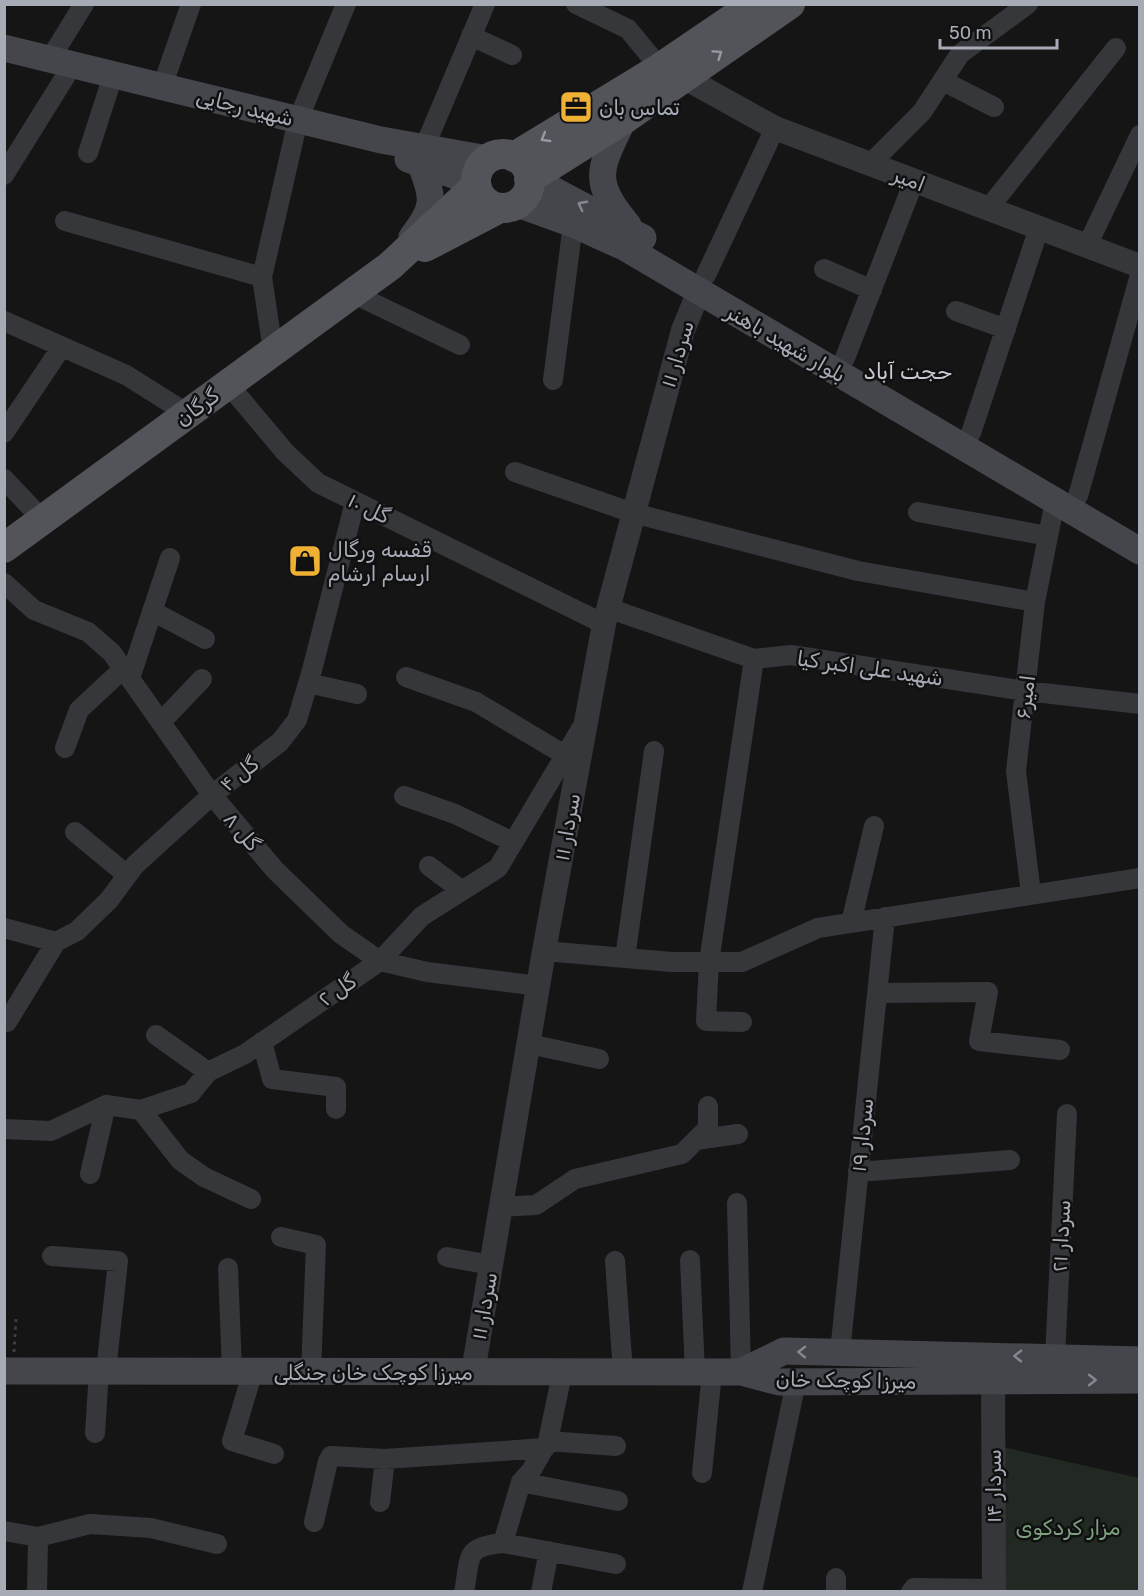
<svg xmlns="http://www.w3.org/2000/svg" width="1144" height="1596" viewBox="0 0 1144 1596" font-family="Rubik,Cairo,sans-serif">
<style>
.green{fill:#212922}
.lines{fill:none;stroke-linecap:round;stroke-linejoin:round}
.path{stroke:#3c3e42;stroke-width:3;stroke-dasharray:3 4.5;stroke-linecap:butt}
.minor{stroke:#36373b;stroke-width:20}
.tertiary{stroke:#36373b;stroke-width:24}
.secondary{stroke:#44464b;stroke-width:27}
.primary{stroke:#52545a;stroke-width:30}
.oneway{stroke:#969aa4}
.oneway2{stroke:#848891}
.labels{text-anchor:middle;dominant-baseline:central;stroke-width:5;stroke-linejoin:round;paint-order:stroke}
.street-label{font-size:21px;fill:#a7abb6;stroke:#101011}
.poi-label{font-size:21px;fill:#a7abb6;stroke:#101011;text-anchor:start}
.park-label{font-size:21px;fill:#7ea180;stroke:#101011}
.neighbourhood-label{font-size:22px;fill:#c8cad3;stroke:#101011}
</style>
<rect width="100%" height="100%" fill="#151516"/>
<!-- green -->
<path class="green" d="M1003,1447L1139,1478V1591H1004Z"/>
<g class="lines">
<!-- path -->
<path class="path" d="M14,1352L16,1319"/>
<!-- minor -->
<path class="minor" d="M576,4L628,29L660,68
M471,36L512,55
M50,59L84,4
M943,81L994,107
M162,87L191,4
M298,120L346,4
M424,148L485,4
M88,153L109,88
M870,164L922,112L960,54L1028,4
M4,175L65,77
M988,209L1116,48
M65,221L262,277
M1087,246L1140,135
M824,269L872,290
M706,275L775,128
M352,293L460,345
M956,311L1006,329
M4,321L126,375L188,414
M273,351L262,277L295,133
M845,358L914,181
M553,380L573,224
M228,384L285,452L318,483L604,624
M4,433L61,348
M971,433L1039,228
M515,472L633,513L858,571L1035,602
M4,479L43,520
M1078,496L1140,275
M918,512L1048,536
M4,583L34,610L88,632L112,653L212,795L275,870L341,934L380,961L427,972L539,986
M608,608L754,659L791,655L1026,691L1140,704
M152,611L205,639
M406,677L476,702L565,755
M130,678L170,558
M308,683L357,694
M161,722L202,679
M65,748L79,710L123,669
M404,796L455,814L513,842
M75,832L127,875
M429,866L461,890
M1031,894L1016,771L1035,602L1055,501
M851,923L874,826
M4,928L56,942L77,931L109,900L135,865L212,795L280,742L297,720L312,670L355,502
M544,951L672,962H742L818,928L1140,878
M625,958L654,751
M877,993L988,992L979,1041L1060,1050
M7,1022L56,942
M742,1022L706,1021L709,962L754,659
M156,1035L208,1072
M262,1042L272,1079L336,1087V1109
M529,1044L599,1059
M141,1110L180,1160L204,1177L251,1199
M4,1129L51,1131L106,1105L141,1110L191,1093L208,1072L245,1054L380,961L422,916L498,868L582,727
M696,1140L738,1134
M858,1172L1010,1160
M90,1174L106,1105
M737,1203L741,1372
M501,1207L536,1205L575,1179L682,1154L708,1128V1106
M281,1237L316,1245L311,1372
M52,1256L118,1261L106,1371
M447,1257L491,1265
M690,1260L695,1372
M615,1261L623,1372
M228,1268L232,1371
M840,1352L885,917
M1055,1357L1067,1114
M253,1371L232,1441L274,1454
M95,1433L99,1371
M548,1441L616,1446
M702,1473L712,1372
M521,1482L618,1501
M380,1502L385,1459
M314,1522L328,1461L331,1456L385,1459L545,1448
M4,1531L38,1537L37,1592
M38,1537L90,1524L151,1528L217,1544
M503,1543L616,1564
M464,1592C471,1557 463,1547 503,1543L521,1482L531,1471L548,1441L562,1374
M541,1592L549,1551
M752,1592L796,1382
M836,1592V1578
M911,1592L914,1588L994,1589"/>
<!-- tertiary -->
<path class="tertiary" d="M685,78L775,128L1140,266
M473,1372L544,951L604,624L683,330L699,291
M993,1380L994,1592"/>
<!-- secondary -->
<path class="secondary" d="M4,48L381,140L488,159
M623,120C600,168 590,181 628,225
M408,159L476,183
M529,183L553,190L643,238
M518,204L573,224L626,248L1140,551
M412,237C437,205 433,198 420,162
M4,1371L741,1372L779,1382L1140,1380
M741,1372L784,1351L1140,1360"/>
<!-- primary -->
<path class="primary" d="M476 181a27 27 0 1 1 54 0a27 27 0 1 1-54 0Z
M514,157L660,68L754,4
M529,179L623,120L790,4
M425,247L500,208
M4,548L390,266L476,186"/>
</g>
<!-- one-way arrows -->
<defs><path id="oneway-chevron" d="M-2-3.5L2.5 0L-2 3.5" fill="none" stroke-width="1.6" stroke-linecap="round" stroke-linejoin="round" transform="scale(1.5)"/></defs>
<g class="oneway">
<use href="#oneway-chevron" transform="translate(718 54) rotate(-35)"/>
<use href="#oneway-chevron" transform="translate(545 138) rotate(149)"/>
</g>
<g class="oneway2">
<use href="#oneway-chevron" transform="translate(582 205) rotate(-152)"/>
<use href="#oneway-chevron" transform="translate(802 1352) rotate(-179)"/>
<use href="#oneway-chevron" transform="translate(1018 1356) rotate(-179)"/>
<use href="#oneway-chevron" transform="translate(1092 1380)"/>
</g>
<!-- icons -->
<defs>
<symbol id="office-square" viewBox="-11 -11 22 22"><rect x="-9" y="-9" width="18" height="18" rx="4" fill="#efb134" stroke="#101011"/><path d="M-6-3h4V-5.5h4V-3h4V5H-6ZM-1-4.5V-3h2v-1.5ZM-6 0V1H6V0Z" fill="#111"/></symbol>
<symbol id="shop-square" viewBox="-11 -11 22 22"><rect x="-9" y="-9" width="18" height="18" rx="4" fill="#efb134" stroke="#101011"/><path d="M-5-2.5h2.3a2.7 3.5 0 0 1 5.4 0H5L5.5 6h-11ZM-1.5-2.5h3a1.5 2.3 0 0 0-3 0Z" fill="#111"/></symbol>
</defs>
<g fill-rule="evenodd">
<use href="#office-square" x="557" y="88" width="38" height="38"/>
<use href="#shop-square" x="286" y="542" width="38" height="38"/>
</g>
<g class="labels">
<!-- street labels -->
<g class="street-label">
<text transform="translate(245 107) rotate(14)">شهید رجایی</text>
<text transform="translate(909 179) rotate(21)">امیر</text>
<text transform="translate(786 343) rotate(30)">بلوار شهید باهنر</text>
<text transform="translate(677 354) rotate(-73)">سردار ۱۱</text>
<text transform="translate(197 407) rotate(-36)">گرگان</text>
<text transform="translate(369 508) rotate(26)">گل ۱۰</text>
<text transform="translate(870 668) rotate(8)">شهید علی اکبر کیا</text>
<text transform="translate(1025 697) rotate(-83)">امیر۶</text>
<text transform="translate(239 774) rotate(-38)">گل ۴</text>
<text transform="translate(567 827) rotate(-80)">سردار ۱۱</text>
<text transform="translate(242 831) rotate(50)">گل ۸</text>
<text transform="translate(337 990) rotate(-34)">گل ۲</text>
<text transform="translate(862 1135) rotate(-84)">سردار ۱۹</text>
<text transform="translate(1061 1236) rotate(-87)">سردار ۲۱</text>
<text transform="translate(484 1306) rotate(-80)">سردار ۱۱</text>
<text x="373" y="1372">میرزا کوچک خان جنگلی</text>
<text transform="translate(846 1380) rotate(1)">میرزا کوچک خان</text>
<text transform="translate(993 1486) rotate(-90)">سردار ۱۴</text>
</g>
<!-- poi labels -->
<g class="poi-label">
<text x="599" y="107">تماس بان</text>
<text x="328" y="549">قفسه ورگال<tspan x="328" dy="24">ارسام ارشام</tspan></text>
</g>
<!-- park labels -->
<g class="park-label">
<text x="1068" y="1527">مزار کردکوی</text>
</g>
<!-- neighbourhood labels -->
<g class="neighbourhood-label">
<text x="908" y="371">حجت آباد</text>
</g>
</g>
<!-- border -->
<rect width="1144" height="1596" fill="none" stroke="#a7abb6" stroke-width="12"/>
<!-- scale -->
<path d="M940 39v9h117v-9" fill="none" stroke="#a7abb6" stroke-width="3"/>
<text x="949" y="39" font-size="18" fill="#a7abb6" stroke="#101011" stroke-width="4.5" paint-order="stroke">50 m</text>
</svg>
